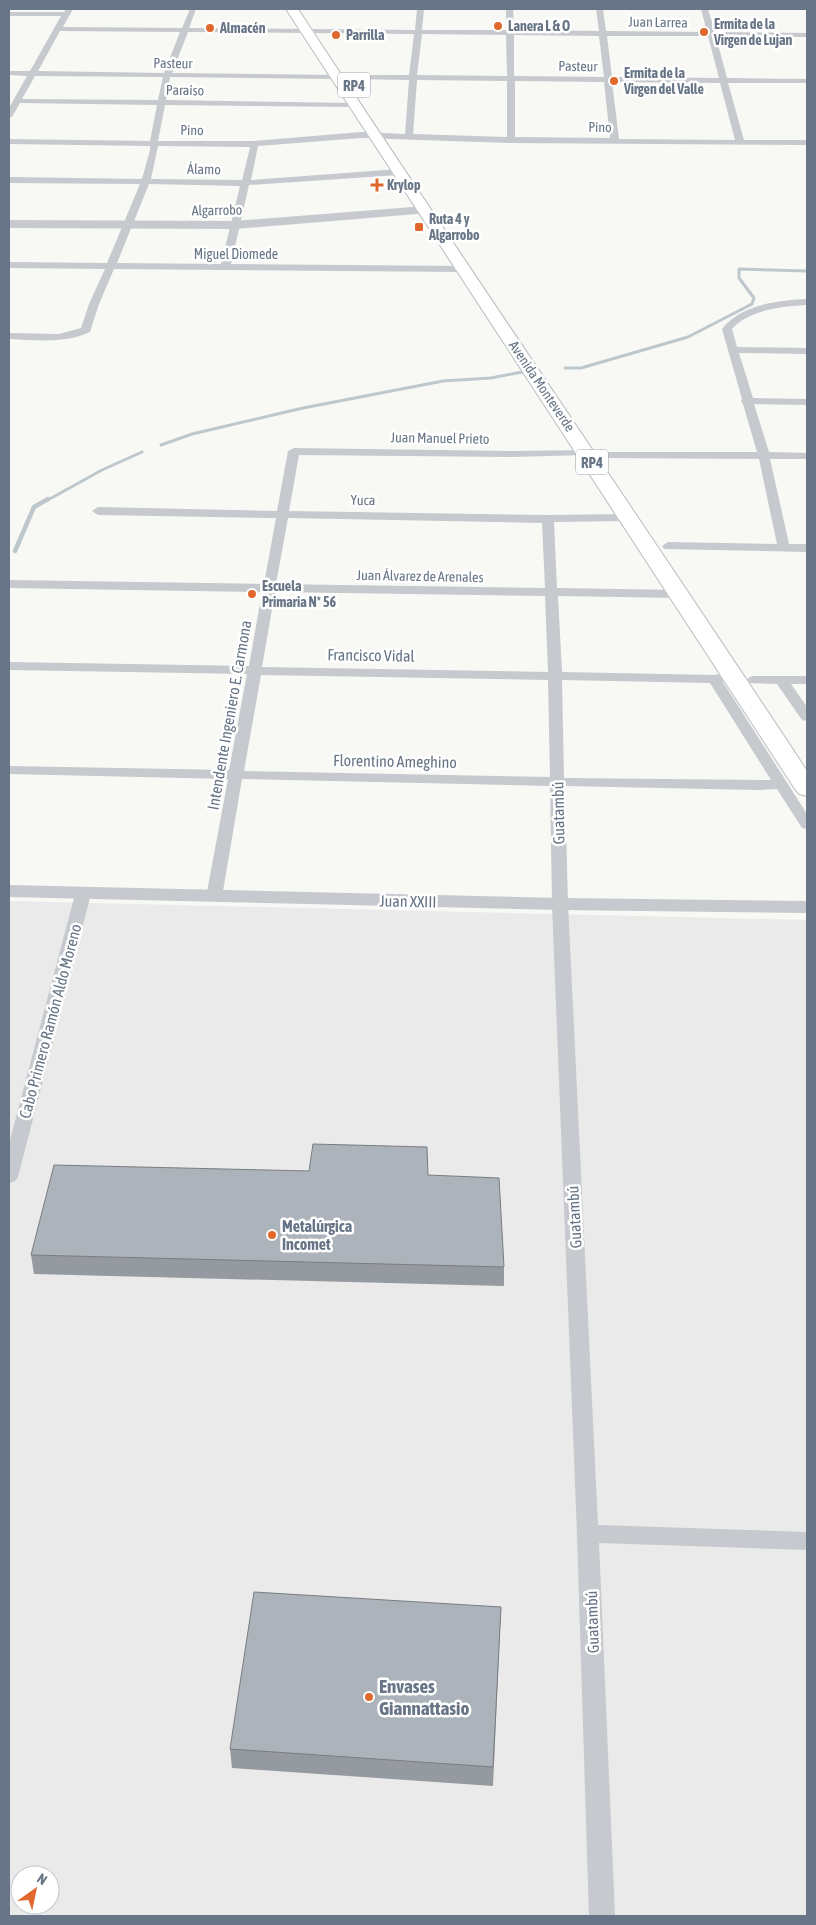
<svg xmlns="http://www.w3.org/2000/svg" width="816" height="1925" viewBox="0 0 816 1925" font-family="'Asap Condensed',sans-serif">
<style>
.built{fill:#e9eae9;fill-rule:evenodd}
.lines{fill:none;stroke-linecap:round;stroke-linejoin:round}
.stream-far1{stroke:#bec7cc;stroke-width:3}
.stream{stroke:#bec7cc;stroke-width:4.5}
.primary-casing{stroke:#b9bcc1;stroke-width:2}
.minor{fill:#c6c9cd;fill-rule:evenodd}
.tertiary{fill:#c6c9cd;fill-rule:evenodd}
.primary{fill:#fff;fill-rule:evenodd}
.wall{fill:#959aa0}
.building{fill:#adb3ba;stroke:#797d82}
.poi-dot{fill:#e1682c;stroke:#fff;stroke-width:2}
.labels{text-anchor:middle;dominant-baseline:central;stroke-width:5;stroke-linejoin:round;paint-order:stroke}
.far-street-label{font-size:14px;fill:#677586;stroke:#fff}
.far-poi-label{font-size:14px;font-weight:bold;fill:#677586;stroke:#fff;text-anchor:start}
.shield{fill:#fff;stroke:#959eaa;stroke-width:1}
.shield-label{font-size:15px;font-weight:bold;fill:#677586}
.street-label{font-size:16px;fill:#677586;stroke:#fff}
.poi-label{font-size:16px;font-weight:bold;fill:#677586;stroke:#fff;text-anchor:start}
.near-poi-label{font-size:19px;font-weight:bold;fill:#677586;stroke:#fff;text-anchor:start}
</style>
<rect width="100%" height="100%" fill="#f8f8f5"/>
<!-- built -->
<path class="built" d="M9,901L807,920V1916H9ZM20,1875H50V1905H20Z"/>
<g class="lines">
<!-- stream-far1 -->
<path class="stream-far1" d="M565,368H581L688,337L752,304L754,298L739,278V269L807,271
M161,445L192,434L303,408L443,381L491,378L522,372
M46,501L102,470L142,452"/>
<!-- stream -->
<path class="stream" d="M15,551L34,507L48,499"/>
<defs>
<path id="primary" d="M286,9H298C465,264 639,516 807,771V796L799,794L795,789Z"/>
</defs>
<!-- primary casing -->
<use href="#primary" class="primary-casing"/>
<!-- minor -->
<path class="minor" d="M66,9H73L63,27L182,28L190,9H196L189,28L415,30L417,9H424L422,30H506V9H513L514,30L599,31L596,9H603L606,31L707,32L701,9H708L715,32L807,33V37H716L727,78L807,79V83H728L744,140H807V145L511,143L361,138L258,146L251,180L399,169L403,172L399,175L249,185L231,264L462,266L467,269L462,272L114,269L99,304L90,332C64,344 36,340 9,339V333L59,334L81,328L89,304L105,269L9,268V262L107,263L140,184L9,183V177L142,179L150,150V146L9,144V139L150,141L157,105L20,103L12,117H9V108L27,76L9,75V71H30L61,16H9V12H64ZM60,31L180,32L164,73L38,71ZM188,32L414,34L409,75H349L345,77L349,79L409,80L405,134L361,132L253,141H158L165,105L354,107L358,105L354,103L166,100L170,77L336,79L340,77L336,75L172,73ZM422,34L506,35L507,76L417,75ZM514,35L599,36L604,77L514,76ZM607,36H708L719,78L612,77ZM35,76L163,77L158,100L22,99ZM417,80L507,81V137L413,134ZM515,81L604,82L610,138L515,137ZM612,82L720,83L735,140L619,139ZM158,146L249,147L250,148L242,180L151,179ZM149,184L240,186L221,264L117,263Z
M807,299V305C783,306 749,310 732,329L737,347L807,348V354L739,353L753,398L807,399V405L754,404L769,452L807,453V459H770L789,544H807V552L664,549L662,546L668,542L777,544L759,459L605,458L599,455L605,452H757L743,404L741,401L742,399L722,329C740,305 779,300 807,299Z
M294,448L513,451L589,450L591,452L589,454L585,455L513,457L299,455L289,511L548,515L631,514L633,517L627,521L554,522L557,588L680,590L686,594L680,598L558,596L562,672L714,675L733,672L738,673L740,676L738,679L723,682L807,814V829L802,828L777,789L758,790L565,786L568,904L598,1525L807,1532V1550L599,1543L615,1916H589L577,1534L552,904L550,786L242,779L222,897L220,900H208L206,897L228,779L9,774V766L229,770L247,674L9,670V662L249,666L262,592L9,588V580L264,584L276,518L98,515L92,511L98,507L277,511L288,451ZM288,518L542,523L545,588L276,584ZM275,592L545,596L548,672L262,667ZM261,675L548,680L550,777L244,771ZM562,680L710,683L771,780L564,778Z
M752,676H807V684H791L807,707V721L802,720L777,684L747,683L745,680Z
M83,889L89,891L91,894L18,1177L15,1181L9,1183V1144L75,894L77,891Z"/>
<!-- tertiary -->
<path class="tertiary" d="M425,206L431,210L429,213L235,229L9,228V220L235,221Z
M9,885L560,898L807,901V913L560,910L9,897Z"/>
<!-- primary -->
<use href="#primary" class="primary"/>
</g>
<!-- wall -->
<path class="wall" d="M428,1175L504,1267V1286L34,1274L31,1255Z
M501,1607L493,1786L232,1768L230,1749Z"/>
<!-- building -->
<path class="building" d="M313,1144L427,1147L428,1175L499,1178L504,1267L31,1255L54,1165L309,1171Z
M254,1592L501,1607L493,1767L230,1749Z"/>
<!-- markers -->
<g class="poi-dot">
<circle cx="498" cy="26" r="5"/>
<circle cx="210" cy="28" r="5"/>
<circle cx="704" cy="32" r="5"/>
<circle cx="336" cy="35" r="5"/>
<circle cx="614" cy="81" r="5"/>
<path d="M374.5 177.5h5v5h5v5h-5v5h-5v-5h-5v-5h5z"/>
<rect x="414" y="222" width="10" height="10" rx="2.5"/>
<circle cx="252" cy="594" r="5"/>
<circle cx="272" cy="1235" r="5"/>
<circle cx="369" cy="1697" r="5"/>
</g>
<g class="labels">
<!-- far-street labels -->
<g class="far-street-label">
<text transform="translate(658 22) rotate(1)">Juan Larrea</text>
<text transform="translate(173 63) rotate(1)">Pasteur</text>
<text transform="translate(578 66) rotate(1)">Pasteur</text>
<text transform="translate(185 90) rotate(1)">Paraíso</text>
<text transform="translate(600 127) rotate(1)">Pino</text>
<text transform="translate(192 130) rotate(1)">Pino</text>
<text transform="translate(204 169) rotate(1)">Álamo</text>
<text transform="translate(217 210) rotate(-1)">Algarrobo</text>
<text x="236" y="254">Miguel Diomede</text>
<text transform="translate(542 386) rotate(56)">Avenida Monteverde</text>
<text transform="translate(440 438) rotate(1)">Juan Manuel Prieto</text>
<text transform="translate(363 500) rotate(1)">Yuca</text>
<text transform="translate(420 576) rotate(1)">Juan Álvarez de Arenales</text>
</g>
<!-- far-poi labels -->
<g class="far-poi-label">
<text x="714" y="24">Ermita de la<tspan x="714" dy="16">Virgen de Lujan</tspan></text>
<text x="508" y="26">Lanera L &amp; O</text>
<text x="220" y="28">Almacén</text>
<text x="346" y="35">Parrilla</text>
<text x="624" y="73">Ermita de la<tspan x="624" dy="16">Virgen del Valle</tspan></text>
<text x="387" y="185">Krylop</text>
<text x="429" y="219">Ruta 4 y<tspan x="429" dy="16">Algarrobo</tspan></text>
<text x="262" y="586">Escuela<tspan x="262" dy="16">Primaria N* 56</tspan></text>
</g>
<!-- shield labels -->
<g class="shield">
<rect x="338" y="72.5" width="32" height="25" rx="4"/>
<rect x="576" y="449.5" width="32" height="25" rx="4"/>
</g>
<g class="shield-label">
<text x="354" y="85">RP4</text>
<text x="592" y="462">RP4</text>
</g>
<!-- street labels -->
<g class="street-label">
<text transform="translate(371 655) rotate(1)">Francisco Vidal</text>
<text transform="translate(229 715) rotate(-80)">Intendente Ingeniero E. Carmona</text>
<text transform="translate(395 761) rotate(1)">Florentino Ameghino</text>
<text transform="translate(558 813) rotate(-91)">Guatambú</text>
<text transform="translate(408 901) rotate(1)">Juan XXIII</text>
<text transform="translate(50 1021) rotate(-75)">Cabo Primero Ramón Aldo Moreno</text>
<text transform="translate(574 1217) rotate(-93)">Guatambú</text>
<text transform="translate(592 1622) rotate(-92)">Guatambú</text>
</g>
<!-- poi labels -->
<g class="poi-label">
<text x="282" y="1226">Metalúrgica<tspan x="282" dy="18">Incomet</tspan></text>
</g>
<!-- near-poi labels -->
<g class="near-poi-label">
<text x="379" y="1686">Envases<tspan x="379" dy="22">Giannattasio</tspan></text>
</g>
</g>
<!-- border -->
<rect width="816" height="1925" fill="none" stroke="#677586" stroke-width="20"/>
<!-- north arrow -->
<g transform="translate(35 1890) rotate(33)"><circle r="24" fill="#ffffff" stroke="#c2c8cf"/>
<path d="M0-4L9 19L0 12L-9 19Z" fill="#e1682c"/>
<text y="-8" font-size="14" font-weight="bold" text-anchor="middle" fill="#677586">N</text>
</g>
</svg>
